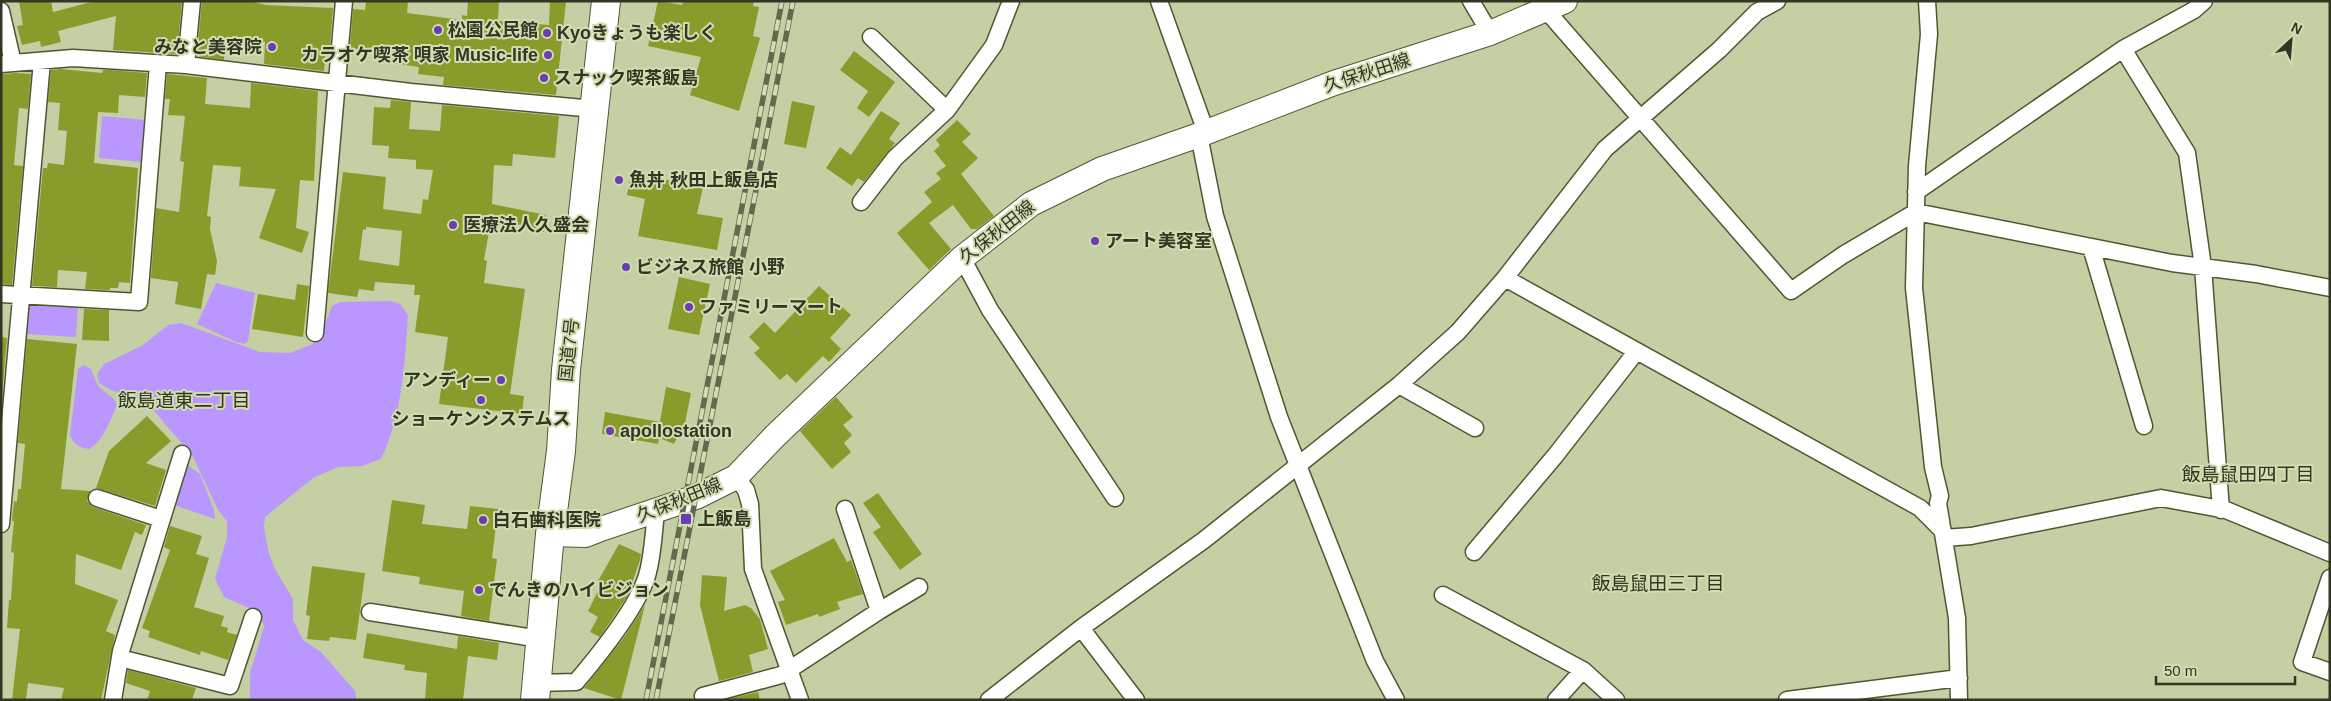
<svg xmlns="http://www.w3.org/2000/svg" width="2331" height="701" viewBox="0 0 2331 701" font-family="Helvetica,'Noto Sans JP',sans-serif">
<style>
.green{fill:#ba97fe}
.building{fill:#889b2b;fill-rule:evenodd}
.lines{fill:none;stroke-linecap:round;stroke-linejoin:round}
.minor-casing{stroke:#4f5730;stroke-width:19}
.secondary-casing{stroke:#4f5730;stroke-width:26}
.trunk-casing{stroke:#4f5730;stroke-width:30}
.minor{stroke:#fff;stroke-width:16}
.secondary{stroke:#fff;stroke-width:24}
.trunk{stroke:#fff;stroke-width:28}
.rail-casing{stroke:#62694f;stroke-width:5.5}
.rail{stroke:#d1dcb0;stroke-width:4;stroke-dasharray:11;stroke-linecap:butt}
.poi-dot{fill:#6d3bb2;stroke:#d1dcb0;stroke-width:2}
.labels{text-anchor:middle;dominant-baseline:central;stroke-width:4;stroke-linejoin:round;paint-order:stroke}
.poi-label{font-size:18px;font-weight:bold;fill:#323625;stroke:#d1dcb0;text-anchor:start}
.street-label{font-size:18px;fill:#323625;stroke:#d1dcb0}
.neighbourhood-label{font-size:19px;fill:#323625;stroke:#d1dcb0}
</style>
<rect width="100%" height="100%" fill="#c4cfa4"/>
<!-- green -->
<path class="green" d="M102,116L146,120L143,162L99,158Z
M216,283L255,293L248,341L245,344L236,342L197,324Z
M391,301L400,304L408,315C405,363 402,416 381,459L362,466L338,467L313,478L265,517L264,527L268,550L275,569L293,599V620L303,640L321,652L355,691L357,700H250V673L264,627L260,613L224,597L215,579L227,537V521L218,510L193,457L156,413L141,399L111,390L99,383L97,374L104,364L143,345L168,325L181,323L260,352L290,353L313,344L321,336L332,306L341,302Z
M28,304L78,307L76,337L26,334Z
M84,365L91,369L98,386L114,399L117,406C109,421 104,441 89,449C79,447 74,445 70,435L78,369Z
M186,464L200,474L214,510L215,519L174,505Z"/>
<!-- building -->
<path class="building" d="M19,1H51L53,12L95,1H182L177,54L113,50L116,16L58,31L61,42L41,47L40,41L22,45L17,26L23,25Z
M202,1H250L266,5L333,8L330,47L326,46L324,71L264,64L265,42L226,37L224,60L197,56Z
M366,1H408L407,13L462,20V15L467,16L468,1H499L498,21L549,25L550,1H566L556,95L443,85L444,77L418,74L419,67L386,62L387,52L350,48L353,9L365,10Z
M658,1L682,5L683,1H754L753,6L759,7L753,36L760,38L739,111L690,95L701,57L648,46Z
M854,51L895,82L869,117L857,108L868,91L840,70Z
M61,69L102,73L103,70H111L147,73L145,97L119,95L118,113L98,112L94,163L138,168L130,283L119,282L118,288H110V290L85,289L87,272L58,270L57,287L32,286L43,168H47L48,163L64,165L67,131L58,130L60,103L48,102L51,70Z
M16,73L31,74L28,109L19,108L14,165L23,166L12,285L1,284V74Z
M167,74L207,78L205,104L250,108L251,83L318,91L314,181L300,180L296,228L309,232L302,253L259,238L276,189L239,186L241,167L213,165L207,216L211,217L210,229L217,261L215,275L207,274L201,309L175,304L178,282L151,278L156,208L179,212L184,162L180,161L185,116L168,115L170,99H165Z
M391,100L411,102L409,129L440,131L442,105L559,116L555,158L513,154L512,166L494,165L492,204L546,215L544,232L520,228L521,225L491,220L484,260L487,261L484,283L525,289L510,394L524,396L522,414L439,404L448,337L415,332L420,295H414L415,285L375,282L374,291L359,289L357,297L328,293L343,172L386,177L383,209L421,214L423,199L428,200L433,170L416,169V160L388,158L389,146L372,145L374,107L390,108ZM366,227L402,231L399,266L359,260L363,229L366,230Z
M792,101L815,106L806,148L784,144Z
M881,111L900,123L889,139L895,143L864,182L858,178L852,186L826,168L840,147L851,155Z
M957,120L971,134L962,142L978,158L961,174L994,216L977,229H971L953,205L929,223L951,249L929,270L897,233L932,202L924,192L941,179L936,173L946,166L934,151L940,145L936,140Z
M631,173L703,187L697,214L723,218L717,250L638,236L645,199L627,195Z
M679,277L710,284L699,335L668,329Z
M297,284L309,286L303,337L252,329L258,294L295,300Z
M819,286L851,315L830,338L841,349L829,362L823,356L796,383L787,374L780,380L754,353L760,348L749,337L764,322L775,333Z
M84,309L109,310V341L82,340Z
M1,337L7,338L1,408Z
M27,339L77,344L61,489L90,491L87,501L93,507L146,525L142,535L135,532L121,570L76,554L75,584L118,600L106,631L115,635L101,700H61L64,688L28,683L26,700H12L20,629L7,628L9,600H11L14,553L11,552L14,521H12L14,501L17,502L18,489H21L25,444L18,443Z
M666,387L691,393L685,423L674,444L659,438L658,444L602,434L605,412L660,422Z
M836,397L853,417L843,425L852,435L844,443L851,452L832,469L800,431Z
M147,416L171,441L146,463L166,470L155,506L96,488L109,451Z
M878,493L922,554L900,570L873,532L881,527L863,503Z
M392,500L425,505L422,524L467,529L470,506L498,509L492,558L497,559L489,621L461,616L464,591L419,584L420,577L382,571Z
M170,526L202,536L196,554L209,558L194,607L224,616L221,626L228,628L227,632L237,635L228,660L201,651L200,655L148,637L150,631L142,628L170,550L164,547Z
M834,538L847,562L851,560L863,594L837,602L840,609L819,617L818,614L786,625L778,602L785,600L770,571Z
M619,544L641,554L640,560L628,595L600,637L590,632L598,617L588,611L602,583L598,581Z
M312,566L365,573L356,640L330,637L329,641L307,639L310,616L306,615Z
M702,575L727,577L724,611L745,605L751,608L760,619L768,649L749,655L753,672L719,681L700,605Z
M645,605L621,700L584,688L625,636Z
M367,633L457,649L458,636L499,643L497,660L468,656L463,700H425L427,673L404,670L405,665L363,658Z
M128,670L196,688L192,700H147L150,691L126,683Z
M758,692L760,700H733L732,698Z"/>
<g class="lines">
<defs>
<path id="minor" d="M1159,1L1206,132
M1471,1L1490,33
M1927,1L1929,34L1917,166L1914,288L1933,467L1940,496L1938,503L1957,618L1959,700
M1546,10L1791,291L1843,255L1916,212L2172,263L2256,274L2330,288
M1,11L13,63
M871,37L947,110L994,45L1011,1
M2123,49L2187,153L2203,267L2221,510
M1,64L73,58L186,65L411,92L594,109
M186,65L192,1
M1199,135L1215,216L1279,417L1375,661L1396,700
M1916,192L2123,49L2194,10L2204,1
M861,202L895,158L947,110
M2091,247L2144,426
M962,258L990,310L1115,498
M1505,278L1920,508L1942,530
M1,294L139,302L158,64
M315,333L344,1
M1399,385L1475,428
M736,477L746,490L750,504L753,569L800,700
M97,498L161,519
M845,509L879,611
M1,524L42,61
M1944,538L1971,536L2161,498L2226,510L2330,553
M1474,552L1555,456L1636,352
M2330,578L2302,662L2330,672
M1443,595L1583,670L1616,700
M370,612L540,639
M1081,628L1136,700
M120,658L230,686L253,617
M536,683L576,682C598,656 640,605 648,572C653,552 654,531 656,510
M703,696L781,675L879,611L919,587
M113,700L121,651L182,454
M989,700L1081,628L1204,540L1399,385L1458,332L1505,278L1605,149L1719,50L1757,12L1777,1
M1556,700L1583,670
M1787,700L1959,678"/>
<path id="secondary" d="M550,534L585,535L598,530L696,497L736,477L775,436L962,258L1031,204L1102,169L1199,135L1334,83L1490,33L1565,1"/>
<path id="trunk" d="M535,700L550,534L561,451L566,370L606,1"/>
</defs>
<!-- minor casing -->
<use href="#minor" class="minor-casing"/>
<!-- secondary casing -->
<use href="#secondary" class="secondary-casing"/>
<!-- trunk casing -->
<use href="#trunk" class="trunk-casing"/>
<!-- minor -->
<use href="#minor" class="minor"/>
<!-- secondary -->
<use href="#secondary" class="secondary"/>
<!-- trunk -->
<use href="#trunk" class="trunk"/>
<defs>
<path id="rail" d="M646,700L782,1
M656,700L793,1"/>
</defs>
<!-- rail casing -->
<use href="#rail" class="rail-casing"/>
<!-- rail -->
<use href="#rail" class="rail"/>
</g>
<!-- markers -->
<g class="poi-dot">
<circle cx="438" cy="30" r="5"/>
<circle cx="547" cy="33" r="5"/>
<circle cx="272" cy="47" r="5"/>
<circle cx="548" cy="55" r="5"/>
<circle cx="544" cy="78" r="5"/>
<circle cx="619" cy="180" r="5"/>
<circle cx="453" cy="225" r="5"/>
<circle cx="1095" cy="241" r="5"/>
<circle cx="626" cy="267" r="5"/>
<circle cx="689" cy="307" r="5"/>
<circle cx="501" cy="380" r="5"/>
<circle cx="481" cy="400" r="5"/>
<circle cx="610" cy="431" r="5"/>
<rect x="680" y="513" width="12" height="12" rx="2.5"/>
<circle cx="483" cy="520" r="5"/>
<circle cx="479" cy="590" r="5"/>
</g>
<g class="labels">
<!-- poi labels -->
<g class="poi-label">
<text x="448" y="30">松園公民館</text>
<text x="557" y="33">Kyoきょうも楽しく</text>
<text x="262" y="47" text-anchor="end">みなと美容院</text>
<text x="538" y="55" text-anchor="end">カラオケ喫茶 唄家 Music-life</text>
<text x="554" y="78">スナック喫茶飯島</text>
<text x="629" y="180">魚丼 秋田上飯島店</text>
<text x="463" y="225">医療法人久盛会</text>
<text x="1105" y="241">アート美容室</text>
<text x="636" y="267">ビジネス旅館 小野</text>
<text x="699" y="307">ファミリーマート</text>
<text x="491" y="380" text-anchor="end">アンディー</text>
<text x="481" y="419" text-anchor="middle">ショーケンシステムス</text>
<text x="620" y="431">apollostation</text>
<text x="697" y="519">上飯島</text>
<text x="493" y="520">白石歯科医院</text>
<text x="489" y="590">でんきのハイビジョン</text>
</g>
<!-- street labels -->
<g class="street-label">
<text transform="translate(1367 73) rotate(-18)">久保秋田線</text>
<text transform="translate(997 232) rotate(-38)">久保秋田線</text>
<text transform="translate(569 350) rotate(-84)">国道7号</text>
<text transform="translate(679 500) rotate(-22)">久保秋田線</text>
</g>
<!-- neighbourhood labels -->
<g class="neighbourhood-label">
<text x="184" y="400">飯島道東二丁目</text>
<text x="2248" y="474">飯島鼠田四丁目</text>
<text x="1658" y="583">飯島鼠田三丁目</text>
</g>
</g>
<!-- border -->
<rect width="2331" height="701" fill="none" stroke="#323625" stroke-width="5"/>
<!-- north arrow -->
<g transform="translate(2291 40) rotate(26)" stroke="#d1dcb0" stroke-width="4" paint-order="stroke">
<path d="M0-4L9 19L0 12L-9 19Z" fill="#323625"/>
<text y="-8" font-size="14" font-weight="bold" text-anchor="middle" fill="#323625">N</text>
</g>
<!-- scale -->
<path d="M2156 676v8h139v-8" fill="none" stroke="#323625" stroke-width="2.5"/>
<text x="2164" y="676" font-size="15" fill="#323625" stroke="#d1dcb0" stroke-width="4" paint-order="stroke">50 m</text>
</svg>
